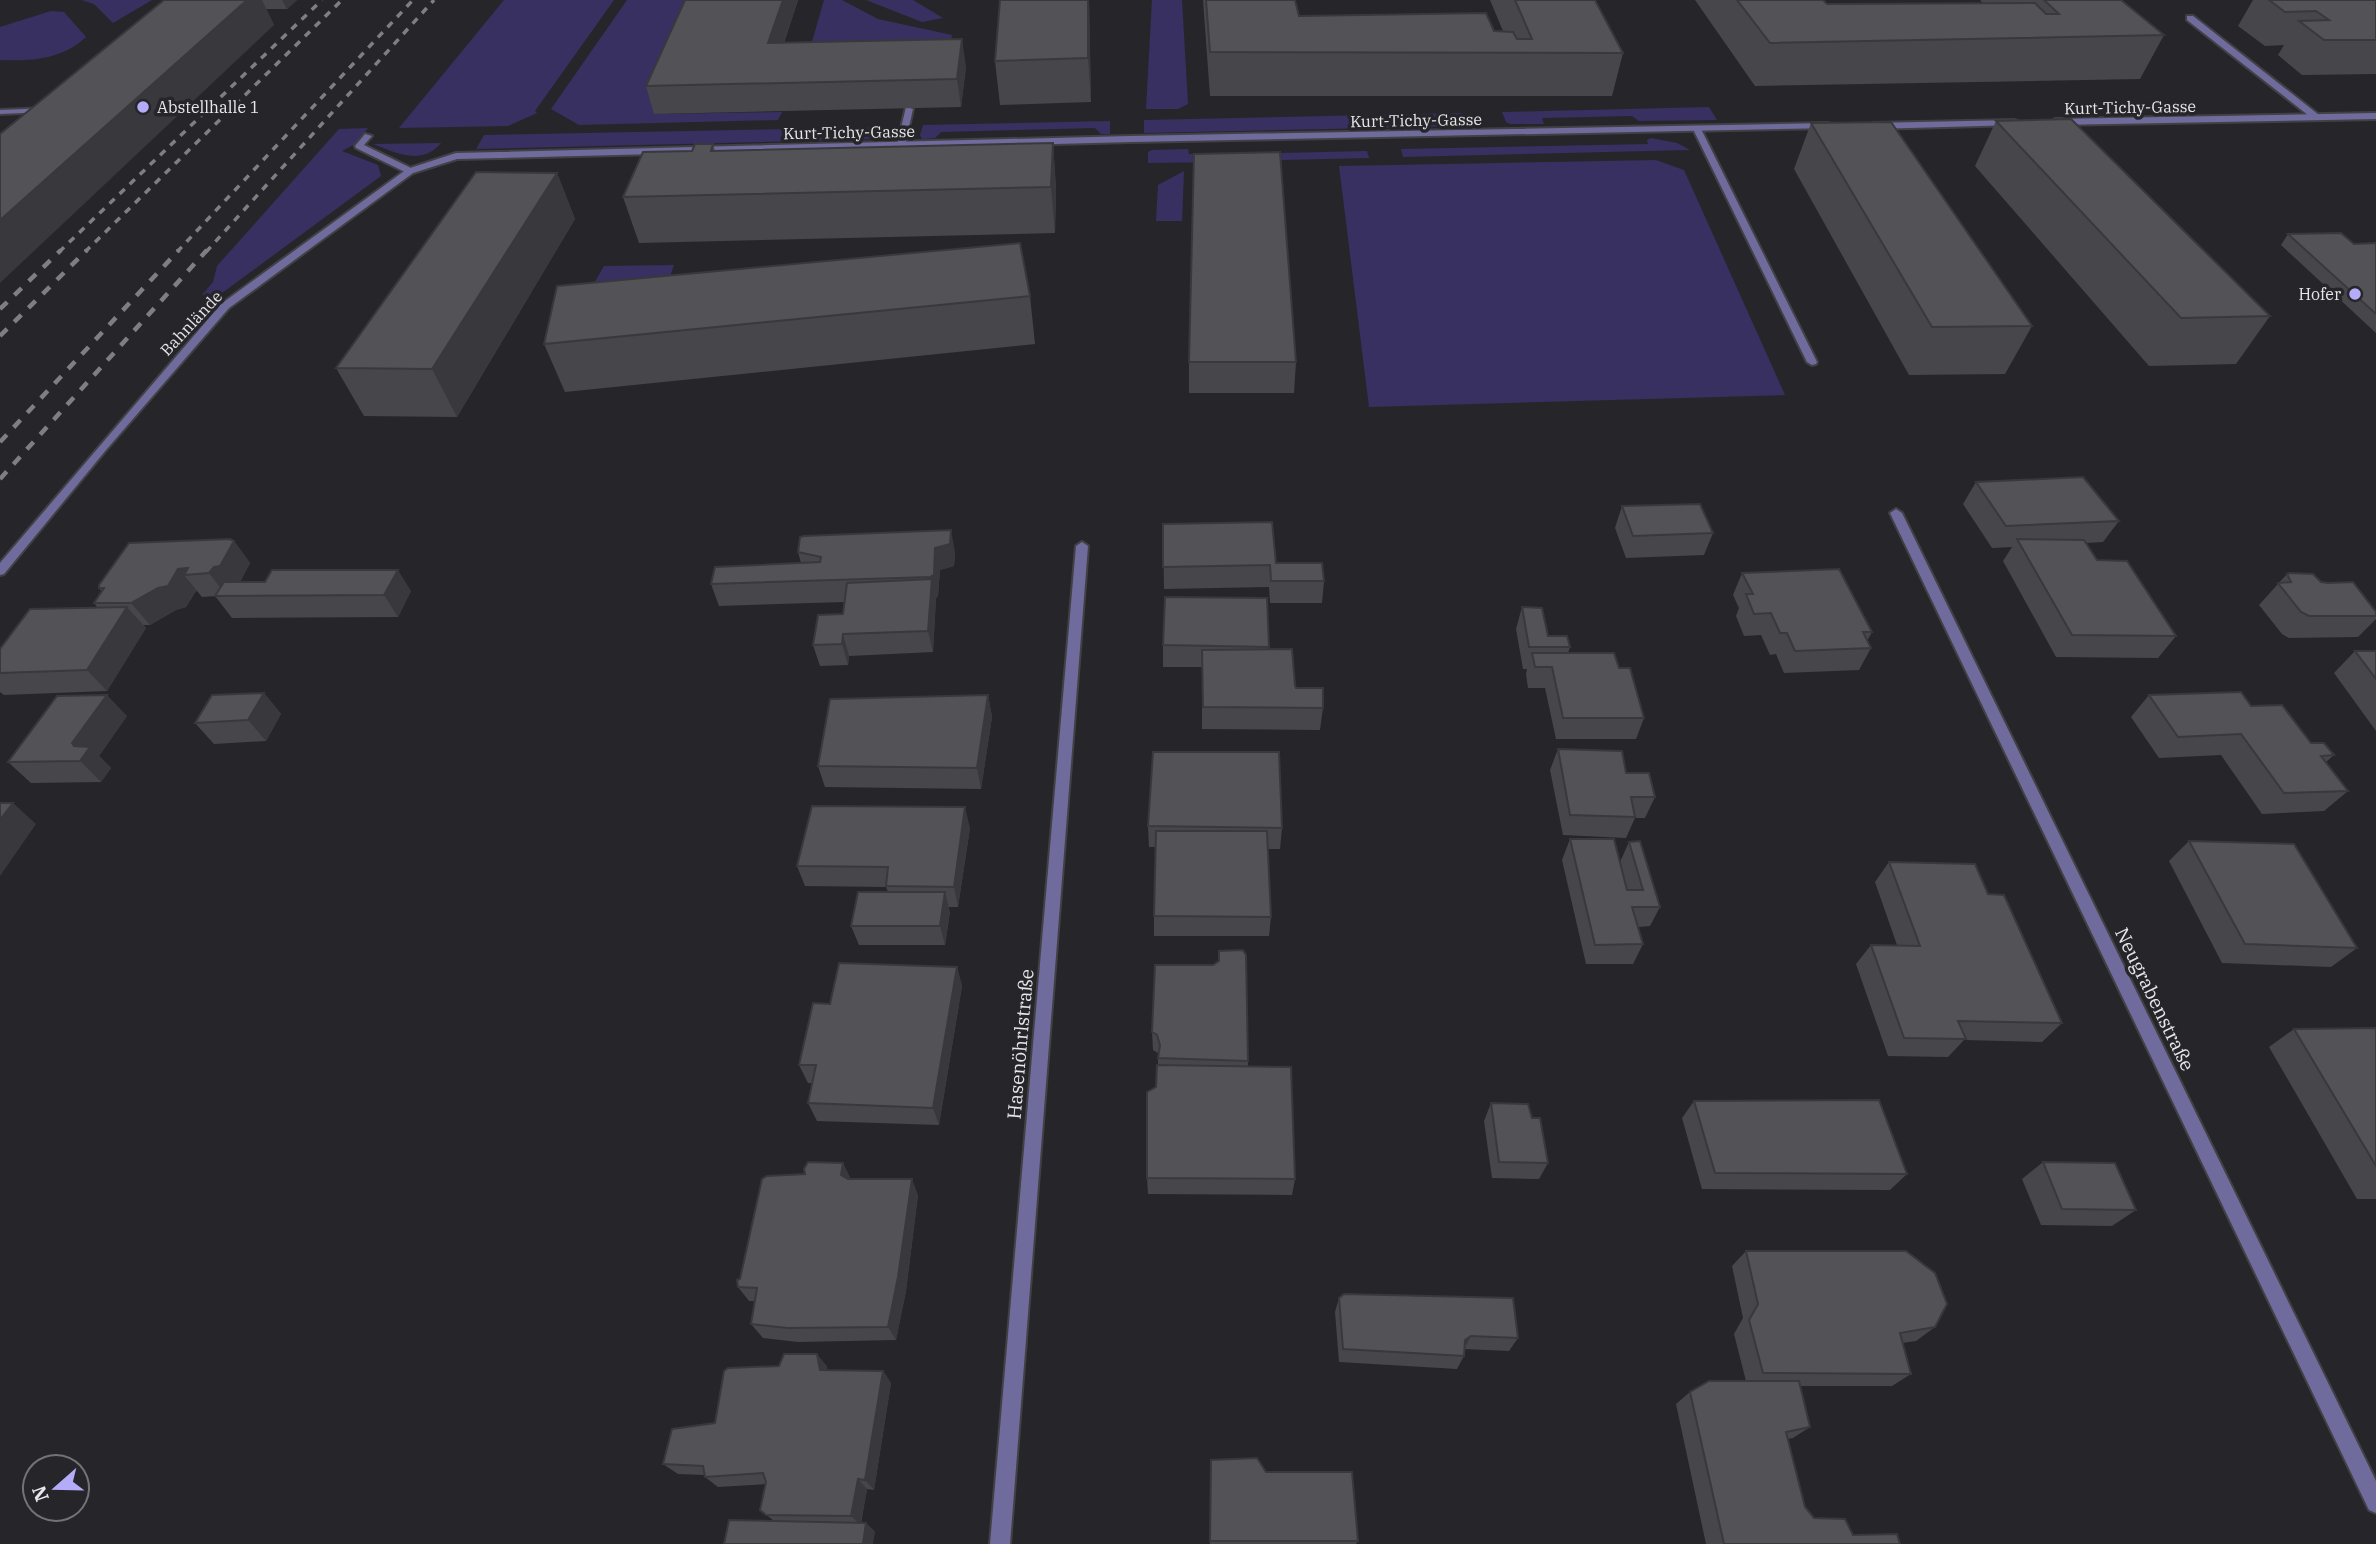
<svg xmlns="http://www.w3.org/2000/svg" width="2376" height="1544" viewBox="0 0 2376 1544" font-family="'IBM Plex Serif',serif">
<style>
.green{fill:#373061}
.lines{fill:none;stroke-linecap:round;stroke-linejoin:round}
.service-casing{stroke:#414145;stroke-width:4}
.minor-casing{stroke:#414145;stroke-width:4}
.service{fill:#706b9d;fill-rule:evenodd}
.minor{fill:#706b9d;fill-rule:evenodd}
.rail-far1{stroke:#7f7f83;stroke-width:3.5;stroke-dasharray:7 7;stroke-linecap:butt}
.rail{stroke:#7f7f83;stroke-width:4.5;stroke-dasharray:10 10;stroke-linecap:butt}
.wall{fill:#47474b}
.shaded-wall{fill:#39393d}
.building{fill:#525257;stroke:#39393d;stroke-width:2}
.poi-dot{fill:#b4acf9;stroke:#26262a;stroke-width:2.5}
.labels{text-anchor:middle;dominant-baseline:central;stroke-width:7;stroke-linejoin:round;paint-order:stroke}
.far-poi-label{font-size:16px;fill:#e7e7ea;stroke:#26262a;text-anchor:start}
.far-street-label{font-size:16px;fill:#e7e7ea;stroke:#26262a}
.street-label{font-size:19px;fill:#e7e7ea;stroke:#26262a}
</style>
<rect width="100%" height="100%" fill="#26262a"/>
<!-- green -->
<path class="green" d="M81,0H152L113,23L94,4Z
M504,0H614L535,111L537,113L508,126L399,128Z
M627,0H705L655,114L782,112L778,120L579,125L551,109Z
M824,0H842L878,19L952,35L949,50L809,52Z
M866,0H913L943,18L922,22Z
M1152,0H1182L1188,104L1178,109H1146Z
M51,11L64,12L86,37C61,60 32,61 0,60V27Z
M1709,107L1717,120L1639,121L1632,116L1542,118L1544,124H1510L1506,122L1502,112Z
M1463,113L1465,126L1144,133V120Z
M1110,121V134H1101L1095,128L941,132L935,138L922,139L920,135L923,125Z
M885,127L882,139L476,149L484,135Z
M368,128L355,144L342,151L378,165L381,176L218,296L202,295L213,282L217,266L339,129Z
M1651,138L1677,143L1690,150L1403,157L1401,149L1648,144L1647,140Z
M441,143C422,166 396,153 373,144Z
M1188,149L1189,154H1222V162L1148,163V152L1152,150Z
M1367,151L1369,158L1243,161L1242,154Z
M1656,160L1684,170L1785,395L1369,407L1339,166Z
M1184,171L1182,221H1156L1158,185Z
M674,265L659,308L575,316L604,266Z"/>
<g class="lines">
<defs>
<path id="service" d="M2187,16H2193L2319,115V119H2313L2187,20Z
M906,107L913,109L905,145L901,148L897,145Z
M49,108L50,110L46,112L0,114V110Z
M1697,126L1701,129L1817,362L1816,364L1812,365L1807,362L1693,129Z
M365,134L372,136L364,145L413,169V173H407L356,148L355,146Z"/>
<path id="minor" d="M2376,113V119L2055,125L2051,122L2055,119Z
M2014,120L2017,121V125L1873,129L1869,126L1873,123Z
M1829,123L1833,126L1832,128L1131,142L457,159L413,173L229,308L106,450L4,574L0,575V563L221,304L407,169L456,153L1131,136Z
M1896,509L1902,513L2376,1481V1513L2369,1510L1890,513Z
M1082,542L1088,546L1010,1544H990L1076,546Z"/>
</defs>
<!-- service casing -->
<use href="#service" class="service-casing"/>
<!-- minor casing -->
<use href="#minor" class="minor-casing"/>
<!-- service -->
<use href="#service" class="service"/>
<!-- minor -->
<use href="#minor" class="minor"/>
<!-- rail-far1 -->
<path class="rail-far1" d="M59,252L322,0
M85,252L342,0
M177,252L413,0
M206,252L434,0"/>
<!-- rail -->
<path class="rail" d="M0,309L61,250
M0,336L87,250
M0,442L179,250
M0,479L207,250"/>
</g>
<!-- wall -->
<path class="wall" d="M164,0H297L287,9H266L274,25Z
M685,0H798L784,43L966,67L961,107L654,114L646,86Z
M1000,0H1089L1091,102L1000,105L995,61Z
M1203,0H1295L1299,16L1503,31L1490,0H1595L1623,53L1612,96H1210Z
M1695,0H1823L1827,4L1983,3L1980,0H2121L2164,35L2140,79L1755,86Z
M2253,0H2376V74L2302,75L2278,55L2284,45L2265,46L2238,26Z
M1996,121L2270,316L2236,364L2149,366L1975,166Z
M1811,123L2032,326L2005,374L1909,375L1794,169Z
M1053,143L1056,189L1055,233L639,243L623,197L692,151L713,144L715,151Z
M557,173L575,219L457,417L364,416L336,368Z
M2288,234L2354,244L2376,243V333L2281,245Z
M1030,296L1035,344L565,392L544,344Z
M1189,362H1296L1294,393H1189Z
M1976,482L2119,521L2103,542L2086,543L2097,560L2176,636L2158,658L2056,657L2003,561L2012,547L1992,548L1963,504Z
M1622,506L1713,533L1704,555L1626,558L1615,528Z
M1163,524L1324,581L1322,603H1270L1269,587L1164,589Z
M234,541L250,563L240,582L411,591L398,617L232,618L215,596L202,597L197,591H196L186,607L176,610L150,625H143L146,628L107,691L4,695L0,692V649L97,607L94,603L102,592L99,588Z
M798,552H955L954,566L940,570L938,596L936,598L933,652L849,656L848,665L820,666L813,645L843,614L844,602L719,606L711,584L801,563Z
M1742,573L1872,632L1867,641L1871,648L1859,670L1784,673L1776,654L1770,655L1761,635L1744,636L1736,616L1739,608L1733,595Z
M2287,574L2321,582L2376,612V619L2358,637L2289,638L2282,634L2259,605Z
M1267,598L1269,650L1296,688L1323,708L1320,730L1202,729V667H1163V645Z
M1522,607L1548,636L1570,647L1568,653L1619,668L1644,718L1636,739H1556L1545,688H1528L1526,674L1527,669H1523L1516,629Z
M2355,651H2376V731L2334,673Z
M264,693L281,714L266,741L214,744L195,723Z
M988,695L992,717L981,789L825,787L818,766Z
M2149,695L2251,706L2311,743L2334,755L2326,762L2348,791L2324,811L2262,814L2221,755L2159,758L2131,717Z
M127,716L99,756L111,768L101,782L31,783L8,762Z
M1558,749L1626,773L1655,797L1645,818H1635L1626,838L1563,835L1550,770Z
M1148,826L1282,828L1280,849H1268L1271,917L1269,936H1154V916L1156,847H1149Z
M970,828L958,907H948L950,912L945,945H859L851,926L888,892L886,887L805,886L797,866Z
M1570,839L1627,890L1620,862L1629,842L1660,907L1650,926L1638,927L1643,944L1633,964H1586L1562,860Z
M2189,841L2357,948L2331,967L2222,963L2169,861Z
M1889,862L1988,894L2062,1023L2042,1042L1964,1040L1948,1057L1888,1056L1856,964L1871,945H1897L1875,882Z
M1219,951L1248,1061V1066L1295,1179L1292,1195L1148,1194L1147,1178L1158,1065V1053L1153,1050L1152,1032L1213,965L1219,962Z
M957,967L962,986L939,1125L817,1121L808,1103L812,1083H808L799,1065L830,1004Z
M2376,1028V1199H2357L2269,1047L2294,1029Z
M1694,1101L1907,1174L1890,1190L1702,1189L1682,1118Z
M1491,1103L1532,1118L1548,1163L1539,1179L1492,1178L1484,1121Z
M2043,1162L2136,1210L2112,1226L2041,1225L2022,1179Z
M851,1179L918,1195L906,1291L896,1340L798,1342L763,1338L751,1324L755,1301H749L738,1287L740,1279Z
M1746,1251L1935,1327L1916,1341L1902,1343L1911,1374L1892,1386H1800L1810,1427L1793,1438L1788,1439L1805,1507L1814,1518L1853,1535L1900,1544H1706L1676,1404L1690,1392L1746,1381L1734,1334L1743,1318L1732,1266Z
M1339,1298L1518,1338L1509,1351L1464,1349V1356L1457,1369L1339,1362L1335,1312Z
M827,1366V1370L883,1371L891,1383L874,1490L867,1489L861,1523H866L875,1532L774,1521L760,1510L766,1484L718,1487L705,1477L704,1475L678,1474L663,1464L715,1423Z
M1211,1470L1266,1472L1358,1541L1356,1544H1210Z"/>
<!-- shaded-wall -->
<path class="shaded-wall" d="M247,0H262L274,25L0,283V220Z
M282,0H297L287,9Z
M783,0H798L774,71L768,43Z
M1088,0H1089L1091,102L1088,58Z
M962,39L966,67L961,107L957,79Z
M1053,143L1056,189L1055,233L1051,187Z
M557,173L575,219L457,417L432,369Z
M951,530L955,552L954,566L940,570L938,596L936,598L933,652L928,631L932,584L930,577L935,548Z
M234,541L250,563L237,588L226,595L209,573Z
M188,568L184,575L197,591H196L186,607L176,610L150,625L131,603L178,569Z
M398,570L411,591L398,617L384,595Z
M127,607L146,628L107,691L87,670Z
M843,634L849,656L848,665L842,644Z
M264,693L281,714L266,741L248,720Z
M107,695L127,716L99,756L111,768L101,782L80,761L72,743Z
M988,695L992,717L981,789L977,768Z
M13,803L36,824L0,876V820Z
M965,807L970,828L958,907L954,887Z
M945,892L950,912L945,945L940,926Z
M957,967L962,986L939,1125L933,1108Z
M843,1163L851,1179L850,1191L841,1175Z
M912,1179L918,1195L906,1291L896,1340L888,1327Z
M1471,1336L1464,1349L1465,1340Z
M817,1354L827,1366L829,1383L820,1370Z
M883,1371L891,1383L874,1490L865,1480Z
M858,1479L867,1489L860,1525L851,1516Z
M866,1523L875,1532L873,1544H863Z"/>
<!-- building -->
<path class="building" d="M164,0H247L0,220V134Z
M685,0H783L768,43L962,39L957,79L646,86Z
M1000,0H1088V58L995,61Z
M1206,0H1295L1299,16L1486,13L1494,31L1513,32L1517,39H1532L1515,0H1595L1623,53L1210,52Z
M1737,0H1823L1827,4L2035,3L2046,14H2059L2044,0H2121L2164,35L1770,43Z
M2269,0H2376V40H2324L2299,21L2329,20L2316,11L2285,12Z
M2071,119L2270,316L2181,318L1996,121Z
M1891,122L2032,326L1932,327L1811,123Z
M1053,143L1051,187L623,197L643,152L692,151L695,144H713L711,151Z
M1280,152L1296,362H1189L1194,154Z
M476,172L557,173L432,369L336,368Z
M2341,233L2354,244L2376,243V314L2288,234Z
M1020,243L1030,296L544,344L557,286Z
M2083,477L2119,521L2006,526L1976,482Z
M1700,504L1713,533L1633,536L1622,506Z
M1272,522L1276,563H1322L1324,581H1271L1270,565L1163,567V524Z
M951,530L950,544L935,548L934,575L930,577L711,584L715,567L820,562L821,557L798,552L800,537L804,536Z
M230,539L234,541L220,566L214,567L209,573L184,575L188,568L178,569L168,586L158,588L131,603H94L104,588H99V585L129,543Z
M2017,539L2084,540L2097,560L2127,561L2176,636L2072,635Z
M1839,569L1872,632H1863L1871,648L1795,651L1787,633H1780L1771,613L1754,614L1746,594H1753L1742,573Z
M272,570H398L384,595L215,596L224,582H265Z
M2290,573L2313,574L2321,582L2328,583L2353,582L2376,612V616H2309L2301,612L2278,583L2291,582L2287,574Z
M932,579L928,631L843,634L842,644L813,645L818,615L843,614L847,583Z
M1165,597L1267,598L1269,647L1163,645Z
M127,607L87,670L0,673V649L30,609Z
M1522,607L1542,608L1548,636H1567L1570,647H1529Z
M1292,649L1295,685L1296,688H1323V708L1203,707L1202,650Z
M2355,651H2376V679Z
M1532,653H1614L1619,668H1630L1644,718H1563L1552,667H1535Z
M2241,692L2251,706L2282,705L2311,743H2324L2334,755L2321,756L2348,791L2284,793L2241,734L2178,737L2149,695Z
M264,693L248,720L195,723L212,695Z
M107,695L72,743L74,746L90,747L80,761L8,762L57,696Z
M988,695L977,768L818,766L830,699Z
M1558,749L1622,751L1626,773H1649L1655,797H1631L1635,817L1570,815Z
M1153,752H1279L1282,828L1148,826Z
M0,803H13L0,820Z
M812,806L965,807L954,887L886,886L888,867L797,866Z
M1156,831H1267L1271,917L1154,916Z
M1570,839H1614L1627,890H1643L1629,842L1640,841L1660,907H1632L1643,944L1595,945Z
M2189,841L2294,844L2357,948L2245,944Z
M1889,862L1975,864L1988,894L2004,895L2062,1023L1958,1021L1966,1039L1904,1038L1871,945L1920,946Z
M858,892H945L940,926H851Z
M1243,950L1246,955L1248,1061L1158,1058L1160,1045L1157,1035L1152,1032L1155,965H1213L1219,961V951Z
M839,963L957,967L933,1108L808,1103L816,1065H799L813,1003L830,1004Z
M2376,1028V1166L2294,1029Z
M1157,1065L1291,1067L1295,1179L1147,1178V1092L1156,1087Z
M1879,1100L1907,1174L1715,1173L1694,1101Z
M1491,1103L1528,1104L1532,1118H1540L1548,1163L1499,1162Z
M808,1162L843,1163L841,1175L848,1179H912L898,1277L888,1327L788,1328L751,1324L757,1288L738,1287L737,1280L740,1279L762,1179L767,1176L805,1174L804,1169Z
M2043,1162L2115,1163L2136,1210L2062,1209Z
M1746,1251H1906L1935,1273L1947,1304L1935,1327L1900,1333L1911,1374L1763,1373L1749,1320L1758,1304Z
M1344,1294L1513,1298L1518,1338L1471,1336L1465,1340L1464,1356L1343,1349L1339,1298Z
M784,1354H817L820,1370L883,1371L865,1480L858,1479L851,1516L766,1515L760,1510L766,1482L763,1473L705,1477L703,1466L663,1464L672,1429L715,1423L724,1371L728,1368L779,1366Z
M1709,1381H1799L1810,1427L1786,1432L1805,1507L1814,1518L1845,1519L1853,1535L1897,1534L1900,1544H1724L1690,1392Z
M1257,1458L1266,1472H1352L1358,1541H1210L1211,1460Z
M729,1520L866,1523L863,1544H724Z"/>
<!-- markers -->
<g class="poi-dot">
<circle cx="143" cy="107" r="7"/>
<circle cx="2355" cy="294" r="7"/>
</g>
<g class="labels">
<!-- far-poi labels -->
<g class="far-poi-label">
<text x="157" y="107">Abstellhalle 1</text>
<text x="2341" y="294" text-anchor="end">Hofer</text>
</g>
<!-- far-street labels -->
<g class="far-street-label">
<text transform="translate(2130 107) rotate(-1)">Kurt-Tichy-Gasse</text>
<text transform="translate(1416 120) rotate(-1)">Kurt-Tichy-Gasse</text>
<text transform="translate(849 132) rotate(-1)">Kurt-Tichy-Gasse</text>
<text transform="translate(191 323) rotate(-47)">Bahnlände</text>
</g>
<!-- street labels -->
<g class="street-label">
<text transform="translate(2155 999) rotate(64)">Neugrabenstraße</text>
<text transform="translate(1020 1044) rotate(-85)">Hasenöhrlstraße</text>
</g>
</g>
<!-- north arrow -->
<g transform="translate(56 1488) rotate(250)"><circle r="33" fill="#26262a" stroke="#737377" stroke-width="2"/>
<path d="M0-5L12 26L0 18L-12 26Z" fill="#b4acf9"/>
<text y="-10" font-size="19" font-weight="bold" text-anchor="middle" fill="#e7e7ea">N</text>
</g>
</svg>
